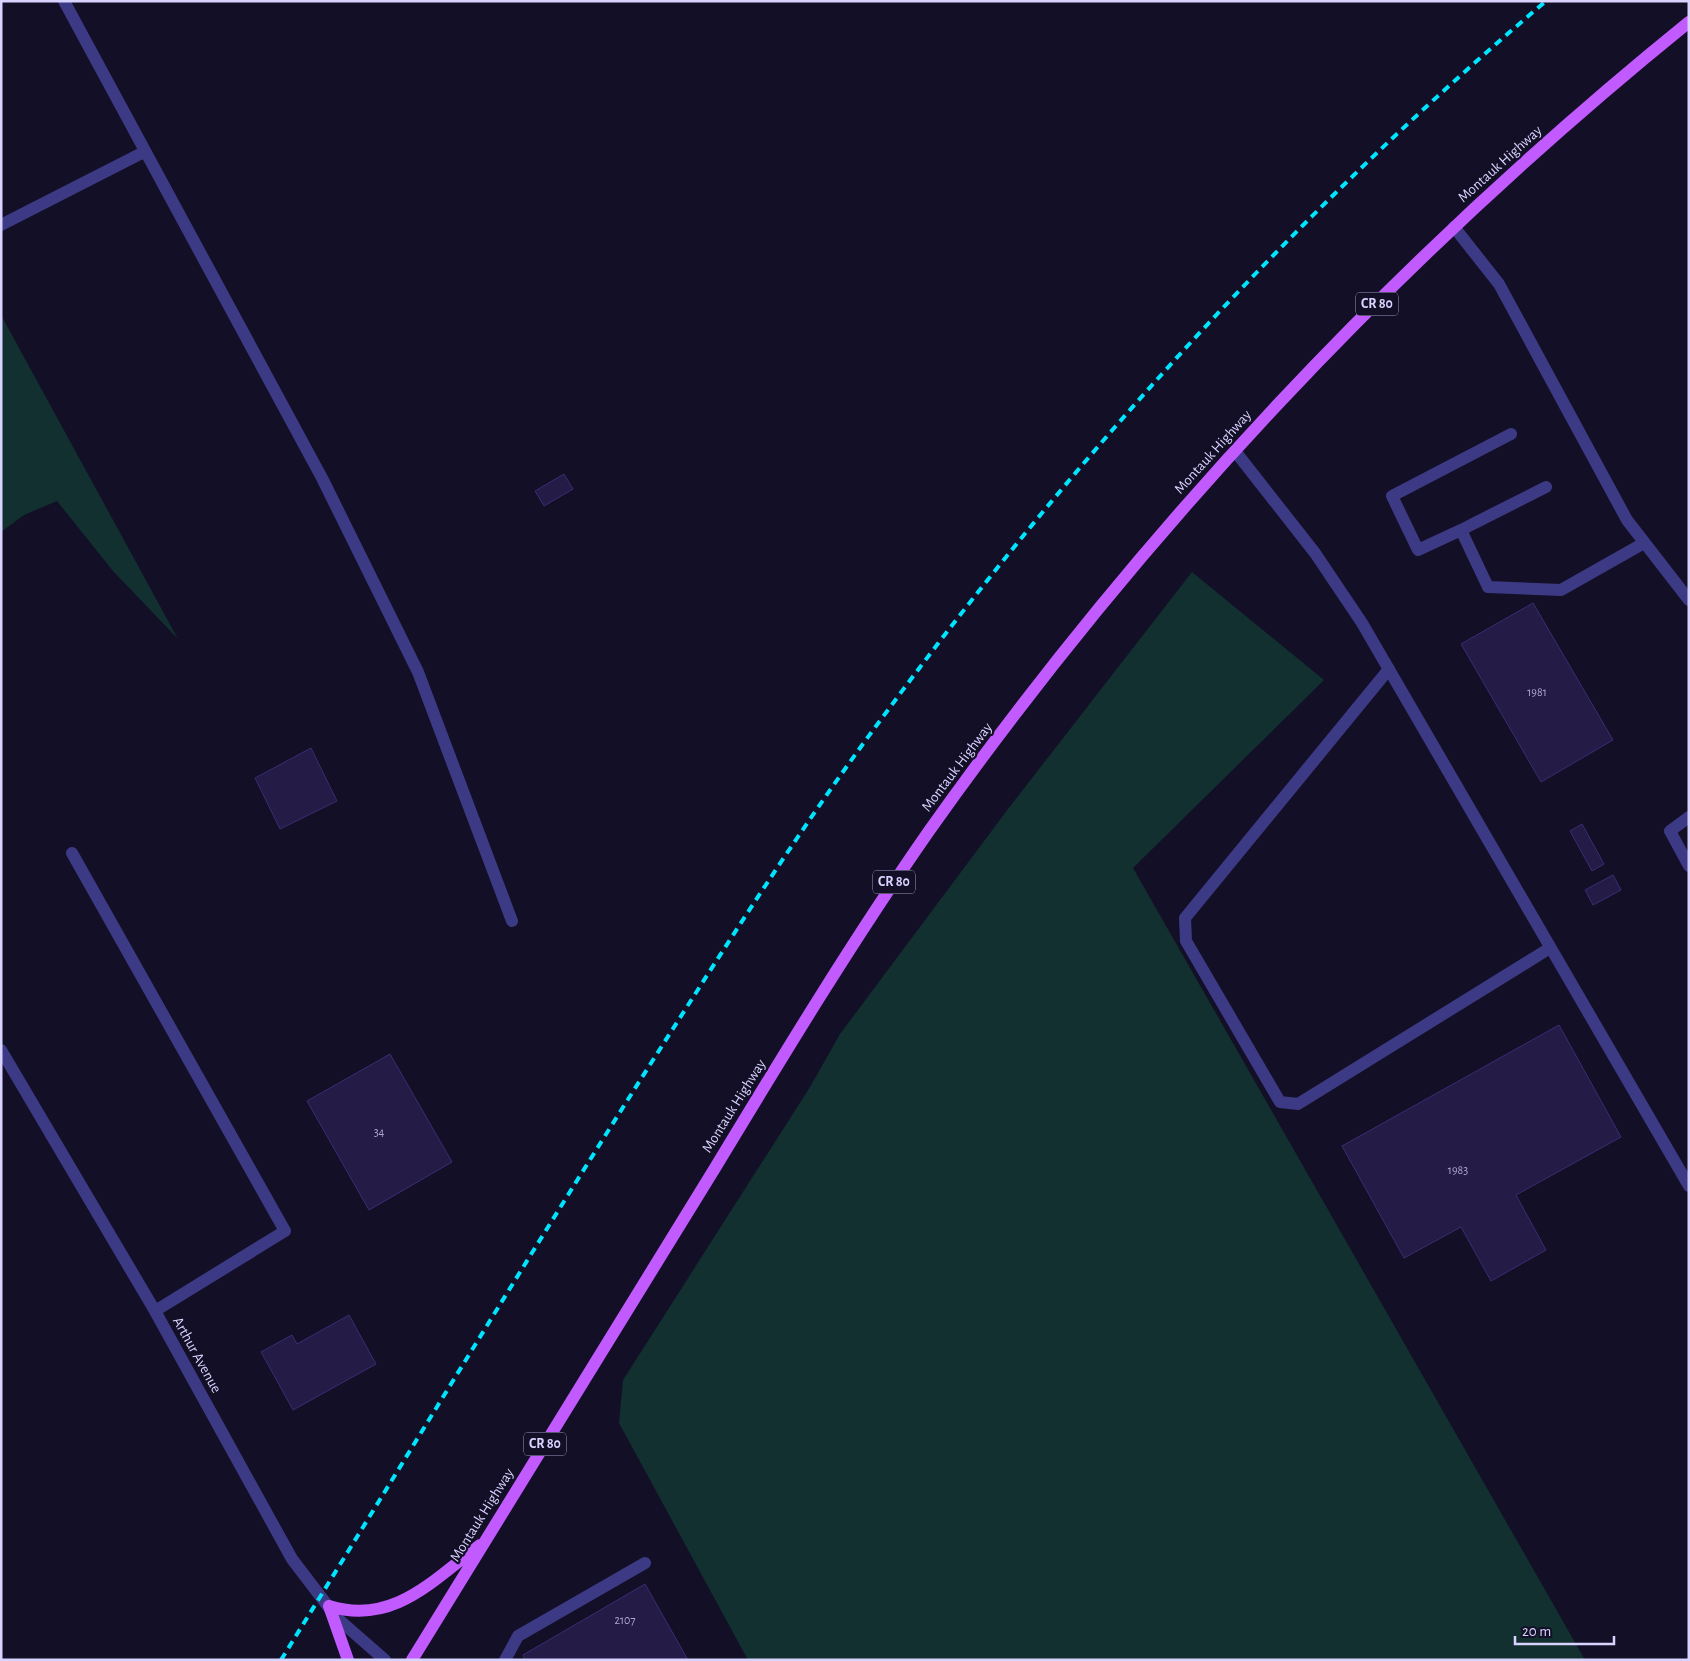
<svg xmlns="http://www.w3.org/2000/svg" width="1690" height="1661" viewBox="0 0 1690 1661" font-family="'Alegreya Sans',sans-serif">
<style>
.green{fill:#12302f}
.building{fill:#241b47;stroke:#3b2d73}
.lines{fill:none;stroke-linecap:round;stroke-linejoin:round}
.minor{stroke:#3d3a85;stroke-width:12}
.major{stroke:#c25bff;stroke-width:12}
.rail{stroke:#00e5ff;stroke-width:4;stroke-dasharray:8 6;stroke-linecap:butt}
.labels{text-anchor:middle;dominant-baseline:central;stroke-width:4.5;stroke-linejoin:round;paint-order:stroke}
.number-label{font-size:12px;fill:#aca6d1}
.shield{fill:#130f26;stroke:#9e99be;stroke-width:1}
.shield-label{font-size:14px;font-weight:bold;fill:#d9d4ff}
.street-label{font-size:15px;fill:#d9d4ff;stroke:#130f26}
</style>
<rect width="100%" height="100%" fill="#130f26"/>
<!-- green -->
<path class="green" d="M1,315L178,639L113,571L57,501L24,515L1,532Z
M1192,572L1324,680L1133,868L1585,1660H748L619,1423L623,1380L810,1087L840,1034L1008,809Z"/>
<!-- building -->
<path class="building" d="M564,474L573,489L544,506L535,491Z
M1533,603L1613,740L1541,782L1461,644Z
M311,748L337,801L280,829L255,778Z
M1582,824L1604,864L1592,871L1570,831Z
M1613,875L1621,890L1593,905L1585,890Z
M1559,1025L1621,1137L1516,1195L1546,1250L1491,1281L1461,1227L1404,1258L1342,1146Z
M390,1054L452,1162L369,1210L307,1101Z
M349,1315L376,1364L293,1410L261,1352L292,1335L297,1344Z
M645,1584L688,1660H525L523,1655Z"/>
<g class="lines">
<!-- minor -->
<path class="minor" d="M64,1L322,478L418,672L512,921
M1,225L144,152
M1454,227L1499,284L1627,520L1689,600
M1235,451L1315,553L1362,623L1689,1186
M1546,487L1461,530L1488,587L1561,590L1644,543
M1461,530L1418,550L1392,496L1511,434
M1389,669L1185,918L1186,941L1280,1102L1298,1104L1550,948
M1689,817L1670,831L1689,866
M72,853L285,1231L155,1311
M1,1050L155,1311L292,1559L337,1618L385,1660
M505,1660L518,1636L645,1563"/>
<!-- major -->
<path class="major" d="M329,1606C393,1626 433,1580 480,1545
M329,1606L348,1660
M412,1660C513,1496 614,1332 715,1168C784,1054 853,940 929,831C1143,529 1401,255 1689,22"/>
<!-- rail -->
<path class="rail" d="M281,1660C405,1460 527,1258 653,1060C729,941 804,822 888,710C1080,450 1299,210 1546,1"/>
</g>
<g class="labels">
<!-- number labels -->
<g class="number-label">
<text x="1537" y="692">1981</text>
<text x="379" y="1132">34</text>
<text x="1458" y="1170">1983</text>
<text x="625" y="1620">2107</text>
</g>
<!-- shield labels -->
<g class="shield">
<rect x="1356" y="292.5" width="42" height="23" rx="4"/>
<rect x="873" y="870.5" width="42" height="23" rx="4"/>
<rect x="524" y="1432.5" width="42" height="23" rx="4"/>
</g>
<g class="shield-label">
<text x="1377" y="304">CR 80</text>
<text x="894" y="882">CR 80</text>
<text x="545" y="1444">CR 80</text>
</g>
<!-- street labels -->
<g class="street-label">
<text transform="translate(1500 164) rotate(-42)">Montauk Highway</text>
<text transform="translate(1213 452) rotate(-48)">Montauk Highway</text>
<text transform="translate(957 767) rotate(-53)">Montauk Highway</text>
<text transform="translate(734 1106) rotate(-58)">Montauk Highway</text>
<text transform="translate(197 1355) rotate(61)">Arthur Avenue</text>
<text transform="translate(482 1515) rotate(-58)">Montauk Highway</text>
</g>
</g>
<!-- border -->
<rect width="1690" height="1661" fill="none" stroke="#d9d4ff" stroke-width="5"/>
<!-- scale -->
<path d="M1515 1636v8h99v-8" fill="none" stroke="#d9d4ff" stroke-width="2.5"/>
<text x="1522" y="1636" font-size="15" fill="#d9d4ff" stroke="#130f26" stroke-width="4" paint-order="stroke">20 m</text>
</svg>
